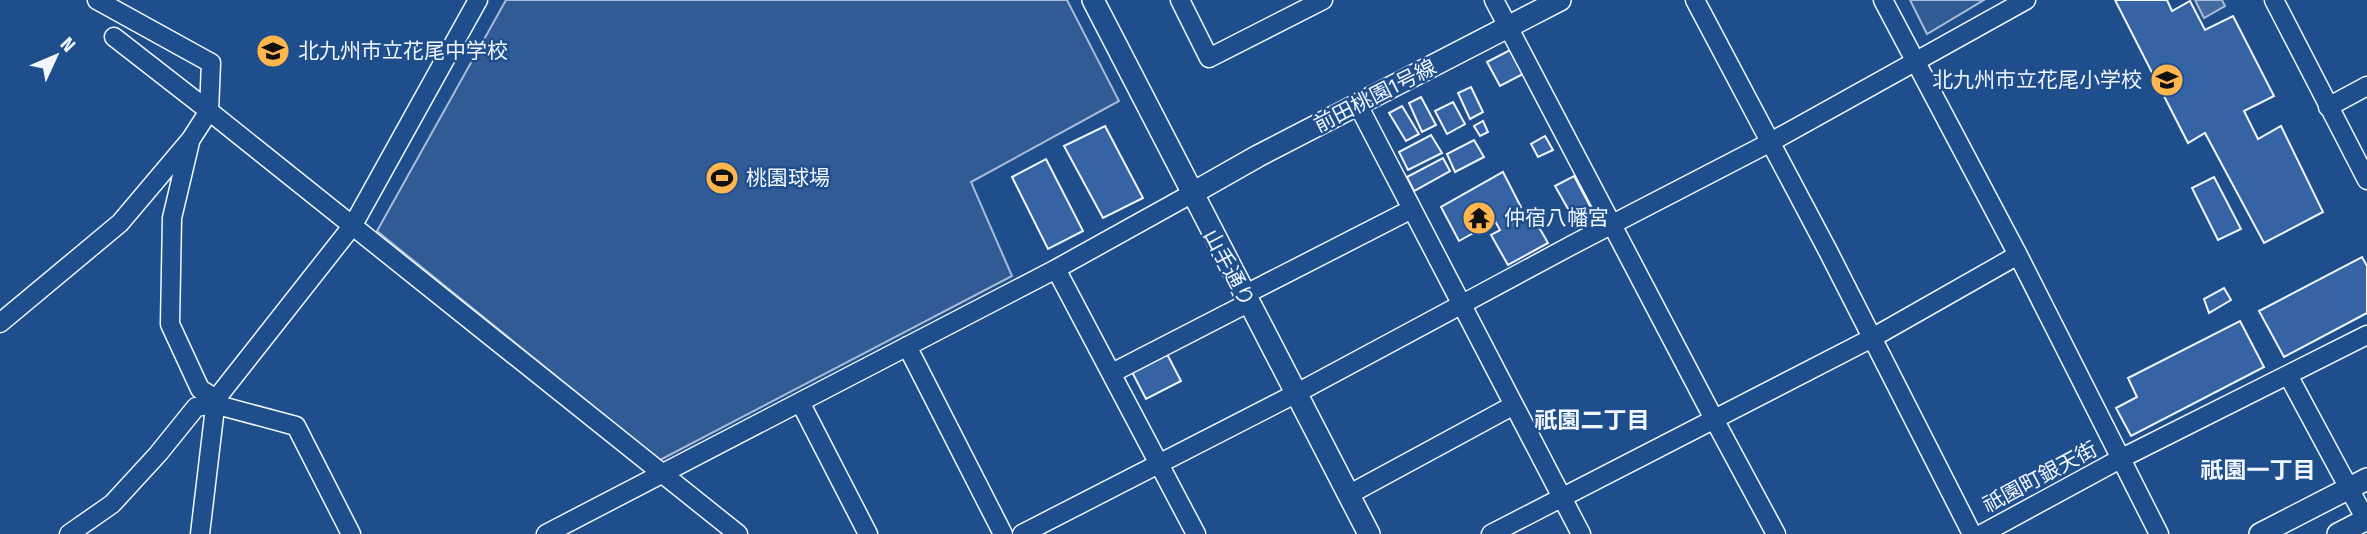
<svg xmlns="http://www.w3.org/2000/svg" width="2367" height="534" viewBox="0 0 2367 534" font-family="'Fira Sans Condensed','Noto Sans JP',sans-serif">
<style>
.built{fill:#305b95;stroke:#a8bbd7;stroke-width:2}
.water{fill:#446ba0;stroke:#a8bbd7;stroke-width:2}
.building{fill:#3563a3;stroke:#f2f6ff;stroke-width:2}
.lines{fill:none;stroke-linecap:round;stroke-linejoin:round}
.minor-casing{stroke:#f2f6ff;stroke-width:21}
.tertiary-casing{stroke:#f2f6ff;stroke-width:24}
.minor{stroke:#1f4e8c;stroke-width:18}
.tertiary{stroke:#1f4e8c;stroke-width:21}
.labels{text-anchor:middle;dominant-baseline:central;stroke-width:5;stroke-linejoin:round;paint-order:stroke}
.poi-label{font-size:21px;fill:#f2f6ff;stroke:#1f4e8c;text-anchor:start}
.street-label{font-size:21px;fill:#f2f6ff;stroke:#1f4e8c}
.neighbourhood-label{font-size:23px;font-weight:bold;fill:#f2f6ff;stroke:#1f4e8c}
</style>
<rect width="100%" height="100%" fill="#1f4e8c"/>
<!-- built -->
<path class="built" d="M506,0H1067L1119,101L971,182L1012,276L660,460L377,231Z
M1910,0H1984L1927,34Z"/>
<!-- water -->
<path class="water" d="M2195,0H2222L2225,6L2204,18Z"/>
<!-- building -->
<path class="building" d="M2115,0H2167L2172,11L2190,1L2205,30L2233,16L2274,96L2244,111L2258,139L2281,126L2323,212L2264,243L2205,133L2188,143Z
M1510,50L1523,74L1500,86L1487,62Z
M1471,87L1483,112L1470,119L1458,93Z
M1421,97L1436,125L1422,132L1409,103Z
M1453,102L1465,124L1447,134L1435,111Z
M1402,106L1419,134L1406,141L1389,113Z
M1483,121L1488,132L1480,136L1474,126Z
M1105,126L1143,198L1103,218L1064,146Z
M1431,135L1442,153L1408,170L1399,152Z
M1545,136L1553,150L1538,157L1531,144Z
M1474,140L1484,157L1455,172L1447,154Z
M1443,158L1450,171L1414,191L1407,177Z
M1046,159L1083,231L1048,249L1012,177Z
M1503,172L1521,207L1509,214L1513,223L1531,213L1548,243L1508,265L1491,235L1500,230L1495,221L1459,241L1441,207Z
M1574,176L1598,221L1580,230L1555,186Z
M2214,177L2241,229L2218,240L2192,188Z
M2362,257L2367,266V313L2284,357L2259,311Z
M2224,288L2231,300L2209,313L2204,299Z
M2240,321L2264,367L2131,436L2116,408L2137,397L2128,378Z
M1167,354L1181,381L1146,399L1132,372Z"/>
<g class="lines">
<defs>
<path id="minor" d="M97,0L211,63L209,111L738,534
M1180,0L1209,58L1323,0
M1494,0L1714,419L1776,534
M1695,0L1828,251L1972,534
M1883,0L2018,255L2159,534
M2274,0L2367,180
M1358,105L1581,534
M2328,107L2367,86
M190,142L172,218L170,324L200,389L216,399
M1056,269L1196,534
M1244,295L1412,209
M0,323L120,223L191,139L209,111L114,37
M907,346L1003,534
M1112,373L1248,303
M2288,375L2366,520
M800,402L868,534
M1348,495L1514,405
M69,534L112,504L158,454L196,407L214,404L296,426L351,534
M200,534L216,399L353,225L478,0
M546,534L1056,269L1191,194
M1022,534L1295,394L1574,244L1769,143L2026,0
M1491,534L1872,338L2018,255
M1982,534L2120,459L2367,335"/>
<path id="tertiary" d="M1093,0L1369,534
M1191,194L1258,156L1560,0
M2260,534L2367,479
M2338,534L2367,519"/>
</defs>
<!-- minor casing -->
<use href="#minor" class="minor-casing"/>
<!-- tertiary casing -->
<use href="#tertiary" class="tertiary-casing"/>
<!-- minor -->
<use href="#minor" class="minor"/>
<!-- tertiary -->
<use href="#tertiary" class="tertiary"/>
</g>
<!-- icons -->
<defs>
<symbol id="school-disc" viewBox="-11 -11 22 22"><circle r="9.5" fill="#ffb74d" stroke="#1f4e8c"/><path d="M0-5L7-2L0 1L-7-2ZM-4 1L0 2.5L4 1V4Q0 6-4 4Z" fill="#111"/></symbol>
<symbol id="stadium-disc" viewBox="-11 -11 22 22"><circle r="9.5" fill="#ffb74d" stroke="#1f4e8c"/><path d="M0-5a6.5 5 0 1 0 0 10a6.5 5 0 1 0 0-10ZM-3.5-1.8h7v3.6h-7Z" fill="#111"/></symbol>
<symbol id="temple-disc" viewBox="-11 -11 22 22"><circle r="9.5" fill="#ffb74d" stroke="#1f4e8c"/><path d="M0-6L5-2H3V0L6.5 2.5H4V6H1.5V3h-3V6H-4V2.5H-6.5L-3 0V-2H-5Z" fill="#111"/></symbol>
</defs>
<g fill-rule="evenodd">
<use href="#school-disc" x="254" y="32" width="38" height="38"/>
<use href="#school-disc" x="2148" y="61" width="38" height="38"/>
<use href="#stadium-disc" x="703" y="159" width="38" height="38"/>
<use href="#temple-disc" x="1460" y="199" width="38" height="38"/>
</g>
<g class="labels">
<!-- poi labels -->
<g class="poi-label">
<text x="298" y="51">北九州市立花尾中学校</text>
<text x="2142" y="80" text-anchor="end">北九州市立花尾小学校</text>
<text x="746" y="178">桃園球場</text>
<text x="1504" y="218">仲宿八幡宮</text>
</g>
<!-- street labels -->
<g class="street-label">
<text transform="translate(1375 96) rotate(-27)">前田桃園1号線</text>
<text transform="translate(1229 268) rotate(62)">山手通り</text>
<text transform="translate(2040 477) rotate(-28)">祇園町銀天街</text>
</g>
<!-- neighbourhood labels -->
<g class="neighbourhood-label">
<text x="1592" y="420">祇園二丁目</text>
<text x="2258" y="470">祇園一丁目</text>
</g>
</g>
<!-- north arrow -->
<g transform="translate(56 56) rotate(46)" stroke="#1f4e8c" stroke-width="5" paint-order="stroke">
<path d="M0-5L12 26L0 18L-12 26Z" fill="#f2f6ff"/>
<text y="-10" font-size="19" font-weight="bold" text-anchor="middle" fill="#f2f6ff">N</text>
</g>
</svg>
